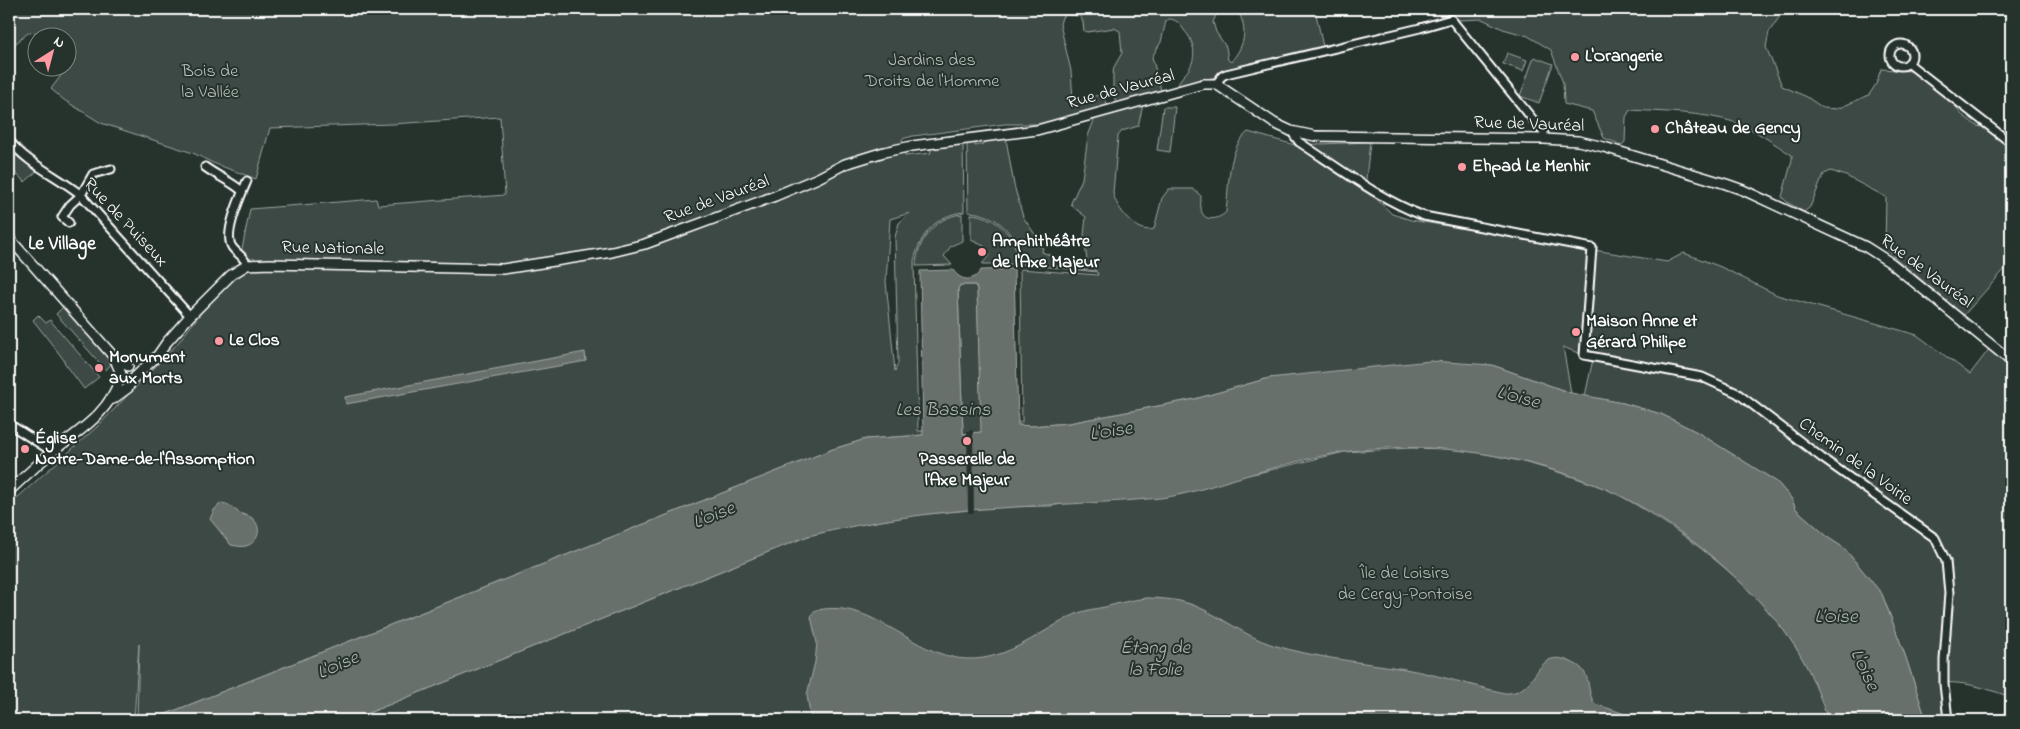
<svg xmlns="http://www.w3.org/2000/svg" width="2020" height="729" viewBox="0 0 2020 729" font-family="'Indie Flower',sans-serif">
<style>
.green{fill:#3e4944;stroke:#9ea4a2;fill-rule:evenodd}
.water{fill:#67706c;stroke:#a4a9a7;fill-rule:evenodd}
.pier{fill:#26332d}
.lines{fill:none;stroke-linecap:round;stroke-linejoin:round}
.street-casing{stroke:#fff;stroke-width:11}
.secondary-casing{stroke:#fff;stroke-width:12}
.street{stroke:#26332d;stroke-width:7}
.secondary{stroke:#26332d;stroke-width:9}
.poi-dot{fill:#ff9aa2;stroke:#26332d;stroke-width:2}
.labels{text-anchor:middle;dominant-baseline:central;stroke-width:4;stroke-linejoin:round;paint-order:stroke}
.poi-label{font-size:18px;font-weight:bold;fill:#fff;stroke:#26332d;text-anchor:start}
.park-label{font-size:18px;fill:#bbbfbe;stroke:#26332d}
.street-label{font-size:18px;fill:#fff;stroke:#26332d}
.neighbourhood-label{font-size:19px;font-weight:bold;fill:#fff;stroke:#26332d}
.water-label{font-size:19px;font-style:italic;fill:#b3b8b6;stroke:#26332d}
</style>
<rect width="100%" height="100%" fill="#26332d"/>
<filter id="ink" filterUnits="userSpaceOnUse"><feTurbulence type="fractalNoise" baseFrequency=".02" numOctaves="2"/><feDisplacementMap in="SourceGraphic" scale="10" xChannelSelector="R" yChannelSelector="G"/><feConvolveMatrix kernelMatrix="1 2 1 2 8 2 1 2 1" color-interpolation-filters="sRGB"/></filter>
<g filter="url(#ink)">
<!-- green -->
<path class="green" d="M9,9H1315L1323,47L1238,67L1215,77L1178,86C1179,80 1182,77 1186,73C1198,59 1195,42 1184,30C1180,24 1176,19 1169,19L1166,21L1161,42L1152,57L1161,90L1116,104L1113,89V73L1114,67L1122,53L1120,31L1114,28L1087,32L1084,31L1083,22L1080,16L1066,15L1062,17L1060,24L1071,71L1073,100C1087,106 1099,83 1108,106L1045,124H1005L913,136L902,139L905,156L931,153L930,148L963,144L964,212C936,215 920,234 914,261L918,431H923L924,435L866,439L833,449L151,720H137L139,644L134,720H9V578L12,575L9,572V505L98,426L177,344L239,264L250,209L376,199L378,205L505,195L500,117L392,124L270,128L256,179L213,163L193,153L101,123L64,100L51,89L71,62L68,58V38L45,37L40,32L28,33L9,49ZM1227,11L1240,15C1248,34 1243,47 1231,62L1228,60L1226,47L1216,32L1213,22L1216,15ZM910,213L899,223L895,237L898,363L895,371L886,282L890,219Z
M1446,9H1785L1769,32L1766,47L1782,86L1807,97L1823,108L1837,109L1869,95L1876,84L1881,69L1911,71L1953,102L1961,114L1977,126L1991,129L2011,148V262L1964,315L1894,257L1885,247L1886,197L1846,176L1831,171L1824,174L1810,207L1804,212L1787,202L1782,197L1792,160V155C1774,144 1755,129 1734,122C1701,112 1664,112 1630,110L1626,117L1625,142L1622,145L1604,138L1592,111L1564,104L1563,83L1551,50L1528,36L1503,29L1482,19L1460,20L1450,14Z
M1507,53L1527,60L1523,71L1503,64Z
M1534,57L1553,64L1539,103L1520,96Z
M1143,105L1138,126L1122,131L1118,136L1113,193C1116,208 1137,235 1154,229L1162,198L1169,189H1193L1201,196C1201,200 1200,205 1201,208C1202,223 1219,220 1226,212C1229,188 1227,148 1248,132L1295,145L1370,142L1365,188L1392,214L1411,220L1667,262L1684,253L1721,267L1777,295L1917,335L1970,374L1990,348L2011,366V720H2004L2005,695C1985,688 1963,681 1942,683L1945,720H1926L1905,655L1882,594L1844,548L1830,539L1796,509L1791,498L1777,482L1697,432L1661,414L1623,403L1585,396L1593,359L1563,347L1571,393L1492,365L1269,378L1195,399L1069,423L1031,426L1017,425V422H1022L1020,269L1098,275L1097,272L1020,264C1018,235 998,213 968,212L967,143L975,142V146L983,144V141L1006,139L1014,185L1023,217L1039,240L1037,245L1043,248L1042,252L1052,256L1051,265L1096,271L1087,261L1084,235L1086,217L1072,206L1071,203L1082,179L1088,136L1095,118Z
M1163,107H1175L1170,152L1157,150Z
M9,155L12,159L17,155L37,171L25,182L9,167Z
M962,214V241L951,246L944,256L952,265L916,266C917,240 935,217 962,214Z
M971,214C997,216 1018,237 1018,264H982L990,255L984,246L971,240Z
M960,285H975L977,289L982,432L963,434L958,288Z
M63,307L112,363L106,370L56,314Z
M38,315L46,323L50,320L99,377L84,389L64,362V360L33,320Z
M1411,448C1427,449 1444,448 1460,450C1509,456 1560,471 1606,489C1627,498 1646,511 1665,523C1726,563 1792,623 1819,691C1822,701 1825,711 1828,720H351L808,536L844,527L917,515L1001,507L1050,506L1258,473L1344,452Z"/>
<!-- water -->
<path class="water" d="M1014,269L1018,425L1031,426L1069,423L1195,399L1269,378L1430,361L1492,365L1571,393L1623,403L1661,414L1697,432L1777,482L1791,498L1796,509L1830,539L1844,548L1882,594L1905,655L1926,720H1828C1819,693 1809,667 1792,642C1752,583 1674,519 1608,490C1527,455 1432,439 1344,452C1305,458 1266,470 1228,481C1206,488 1183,495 1161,498C1107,503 1054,504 1000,508C935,511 871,521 808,536L351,720H151L833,449L866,439L923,435L920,271L953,270C961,282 974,282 981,270ZM960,285H975L977,289L981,432L963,434L958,289Z
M585,352L586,361L346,404L345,397Z
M221,503C230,504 231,507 238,512C242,515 248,515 252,518C263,527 259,542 246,546C242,547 236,546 231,545L210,519L214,510Z
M1146,598C1157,598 1169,599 1180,601C1214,609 1240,635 1273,645C1316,658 1361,662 1405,669C1439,675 1472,686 1505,693C1541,695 1533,641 1575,664C1593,673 1585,691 1595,704L1622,713L1635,720H1001L978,716L953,720H811L807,695L815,662L817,643L811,617L814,611C872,595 913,658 968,659C1009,660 1040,631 1076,614C1085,610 1095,609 1105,607C1119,603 1132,600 1146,598Z"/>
<!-- pier -->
<path class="pier" d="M973,430L974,513H968L967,431Z"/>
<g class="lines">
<defs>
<path id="street" d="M1890 55a11 11 0 1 1 22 0a11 11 0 1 1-22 0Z
M1908,63L2011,143
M1216,84L1222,76L1226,74L1420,28L1451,19L1544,133V139
M1291,131L1299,142C1339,168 1379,199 1424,216L1592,248L1584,355L1702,377L1737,393L1822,458L1935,538L1946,561L1949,593L1944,660V684L1948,720
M9,140C27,164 58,176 81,195L190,316
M205,167C217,176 231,181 242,191
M247,181C241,195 223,234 232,247C237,254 244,256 247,265
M69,223L62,217L70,205L81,195L93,174L111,169
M9,424L53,452"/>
<path id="secondary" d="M9,238L114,357L128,366
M114,357L121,374
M134,378L158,355L167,342L190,316L231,275L247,265L270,264L503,269L612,252L645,244L775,196L818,178L845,164L884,152L912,146L1037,130L1203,84H1216L1274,123L1291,131L1315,136L1544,139L1578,141L1604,147L1726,184L1743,190L1866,247L1891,263L2011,361
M113,399L128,388L132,380
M9,491C23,478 37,465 52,452C81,429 109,414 121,376"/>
</defs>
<!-- street casing -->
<use href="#street" class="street-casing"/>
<!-- secondary casing -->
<use href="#secondary" class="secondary-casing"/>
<!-- street -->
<use href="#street" class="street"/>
<!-- secondary -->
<use href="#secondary" class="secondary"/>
</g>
</g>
<!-- markers -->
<g class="poi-dot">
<circle cx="1575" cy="57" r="5"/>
<circle cx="1655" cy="129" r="5"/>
<circle cx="1462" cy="167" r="5"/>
<circle cx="982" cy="252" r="5"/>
<circle cx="1576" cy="332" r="5"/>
<circle cx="219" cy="341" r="5"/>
<circle cx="99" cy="368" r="5"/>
<circle cx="967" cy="441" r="5"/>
<circle cx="25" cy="449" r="5"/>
</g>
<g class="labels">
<!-- poi labels -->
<g class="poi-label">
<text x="1585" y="57">L'Orangerie</text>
<text x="1665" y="129">Château de Gency</text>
<text x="1472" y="167">Ehpad Le Menhir</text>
<text x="992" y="242">Amphithéâtre<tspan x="992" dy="21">de l'Axe Majeur</tspan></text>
<text x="1586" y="322">Maison Anne et<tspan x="1586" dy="21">Gérard Philipe</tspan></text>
<text x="229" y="341">Le Clos</text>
<text x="109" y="358">Monument<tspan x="109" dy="21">aux Morts</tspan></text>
<text x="35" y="439">Église<tspan x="35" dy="21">Notre-Dame-de-l'Assomption</tspan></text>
<text x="967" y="460" text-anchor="middle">Passerelle de<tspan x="967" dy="21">l’Axe Majeur</tspan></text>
</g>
<!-- park labels -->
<g class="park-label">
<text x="932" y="61">Jardins des<tspan x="932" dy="21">Droits de l'Homme</tspan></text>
<text x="210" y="72">Bois de<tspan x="210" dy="21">la Vallée</tspan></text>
<text x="1405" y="574">Île de Loisirs<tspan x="1405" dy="21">de Cergy-Pontoise</tspan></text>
</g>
<!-- street labels -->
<g class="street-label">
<text transform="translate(1121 90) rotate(-15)">Rue de Vauréal</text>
<text transform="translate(1529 125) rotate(2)">Rue de Vauréal</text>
<text transform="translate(717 200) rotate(-20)">Rue de Vauréal</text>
<text transform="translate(125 223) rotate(47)">Rue de Puiseux</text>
<text transform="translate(333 249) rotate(1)">Rue Nationale</text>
<text transform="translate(1926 272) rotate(37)">Rue de Vauréal</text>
<text transform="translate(1855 462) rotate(36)">Chemin de la Voirie</text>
</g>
<!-- neighbourhood labels -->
<g class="neighbourhood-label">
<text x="62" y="244">Le Village</text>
</g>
<!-- water labels -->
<g class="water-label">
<text transform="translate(1518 398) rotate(15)">L'Oise</text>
<text x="943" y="410">Les Bassins</text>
<text transform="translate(1111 432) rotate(-9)">L'Oise</text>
<text transform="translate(714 516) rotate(-22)">L'Oise</text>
<text x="1836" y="617">L’Oise</text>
<text x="1155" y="648">Étang de<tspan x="1155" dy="22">la Folie</tspan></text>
<text transform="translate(338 666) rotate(-24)">L'Oise</text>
<text transform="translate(1864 670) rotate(65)">L'Oise</text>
</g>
</g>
<!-- margin -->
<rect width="2020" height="729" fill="none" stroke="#26332d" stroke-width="30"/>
<rect x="15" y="15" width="1990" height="699" fill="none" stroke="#fff" stroke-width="2" filter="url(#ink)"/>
<!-- north arrow -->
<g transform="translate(52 52) rotate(36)"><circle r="24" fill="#26332d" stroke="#7d8581"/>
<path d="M0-4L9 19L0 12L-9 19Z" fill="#ff9aa2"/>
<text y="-8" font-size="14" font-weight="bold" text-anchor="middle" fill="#ffffff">N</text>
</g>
</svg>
